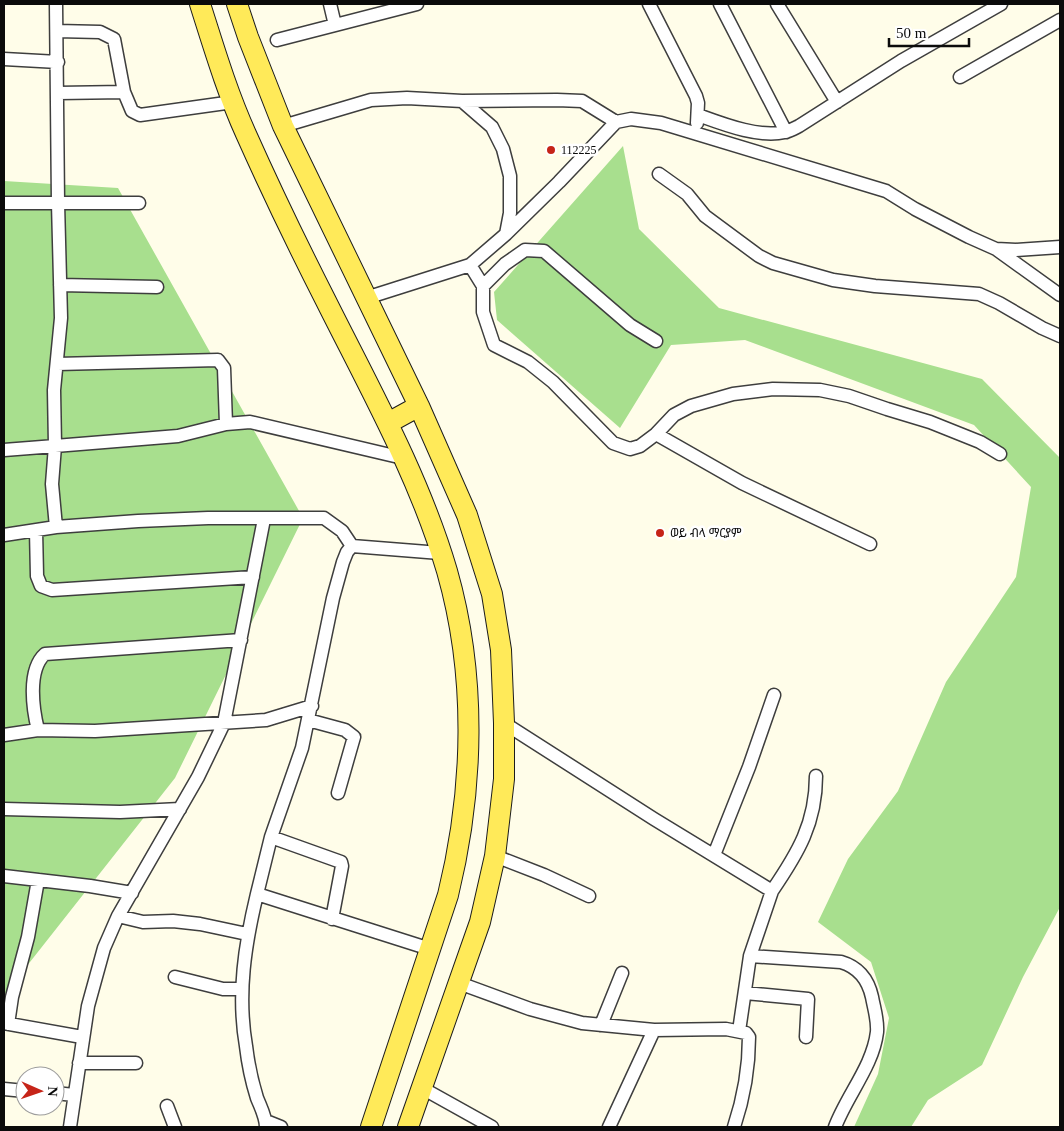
<svg xmlns="http://www.w3.org/2000/svg" width="1064" height="1131" viewBox="0 0 1064 1131" font-family="'Times New Roman','Noto Sans Ethiopic',serif">
<style>
.forest{fill:#a8df8e}
.lines{fill:none;stroke-linecap:round;stroke-linejoin:round}
.street-casing{stroke:#3e3e3e;stroke-width:15}
.primary-casing{stroke:#1c1c1c;stroke-width:22}
.street{stroke:#fff;stroke-width:12}
.primary{stroke:#ffea59;stroke-width:20}
.poi-dot{fill:#c62418;stroke:#fff;stroke-width:2}
.labels{text-anchor:middle;dominant-baseline:central;stroke-width:5;stroke-linejoin:round;paint-order:stroke}
.poi-label{font-size:12px;fill:#0b0b0b;stroke:#fff;text-anchor:start}
</style>
<rect width="100%" height="100%" fill="#fffde9"/>
<!-- forest -->
<path class="forest" d="M623,146L639,229L719,308L982,379L1060,458V907L1023,977L982,1065L928,1100L911,1127H854L878,1074L889,1018L871,962L818,922L848,859L898,791L946,682L1016,577L1031,487L974,425L745,340L671,345L620,428L497,320L494,292Z
M4,181L118,188L303,518L175,778L4,995Z"/>
<g class="lines">
<defs>
<path id="street" d="M330,4L335,25
M649,4L696,96L698,103L697,123
M720,4L786,132
M777,4L837,102
M57,31L100,32L114,39L124,92
M277,40L417,4
M4,59L58,62
M960,77L1060,20
M58,93L124,92L132,111L140,115L233,102
M462,101L492,127L503,149L510,176V213L506,234
M698,115C723,124 758,138 785,132C790,131 795,128 799,126L901,61L1001,4
M283,126L371,100L407,98L462,101L557,100L582,101L616,122
M659,174L687,194L705,216L759,256L773,263L833,280L875,286L979,294L999,303L1042,328L1060,336
M4,203H139
M996,249L1060,295
M470,265L483,286V312L494,345L528,362L553,382L613,443L630,449L640,446L656,434L674,415L691,406L733,394L773,389L820,390L849,396L887,409L930,422L980,442L1000,454
M60,285L157,287
M483,286L505,264L525,250L544,251L630,325L656,341
M366,298L470,265L506,234L559,182L616,122L631,119L661,123L886,191L915,209L969,237L996,249L1016,250L1060,247
M57,364L218,360L224,368L226,424
M656,434L742,483L870,544
M4,450L55,446L54,390L61,318L58,203L56,4
M56,527L138,521L208,518H324L342,531L352,546
M36,530L37,576L41,586L52,590L253,577
M4,535L56,527L52,484L55,446L178,436L226,424L250,422L403,458
M352,546L440,553
M308,720L345,730L354,737L338,793
M504,723L654,819L772,891L750,956L841,962C858,967 868,979 872,997C874,1008 878,1020 877,1032C873,1066 847,1095 835,1127
M38,730C33,710 27,670 45,654L241,640
M4,735L38,730L95,731L266,720L312,706
M4,809L120,812L180,809
M271,837L341,862L342,866L332,919
M714,855L749,767L774,695
M495,856L544,875L589,896
M4,876L90,886L132,893
M772,891C798,853 816,823 816,776
M257,894L271,837L302,748L333,598L343,562L347,552L352,546
M118,916L198,777L224,723L264,519
M175,977L223,989H242
M459,983L530,1009L582,1023L654,1030L726,1029L746,1033L749,1037C749,1069 744,1097 734,1127
M745,993L808,999L806,1037
M4,1023L82,1037
M8,1024L12,997L28,937L38,880
M601,1025L622,973
M739,1031L750,956
M79,1063H136
M422,1088L492,1127
M4,1089L25,1091
M55,1093L74,1095
M167,1106L175,1127
M266,1121L281,1127
M70,1127L88,1006L104,948L118,916L143,922L173,921L200,924L247,934
M266,1127C266,1117 261,1108 257,1098C252,1082 248,1063 246,1046C237,994 245,944 257,894L430,949
M609,1127L654,1030"/>
<path id="primary" d="M200,4C214,48 227,92 246,134C271,190 298,246 326,301C370,389 419,476 447,571C477,676 474,789 448,895L371,1127
M237,4L248,37L283,126L419,406L467,515L492,594L501,650L504,723V779L495,856L480,922L408,1127
M388,423L419,406"/>
</defs>
<!-- street casing -->
<use href="#street" class="street-casing"/>
<!-- primary casing -->
<use href="#primary" class="primary-casing"/>
<!-- street -->
<use href="#street" class="street"/>
<!-- primary -->
<use href="#primary" class="primary"/>
</g>
<!-- markers -->
<g class="poi-dot">
<circle cx="551" cy="150" r="5"/>
<circle cx="660" cy="533" r="5"/>
</g>
<g class="labels">
<!-- poi labels -->
<g class="poi-label">
<text x="561" y="150">112225</text>
<text x="670" y="533">ወይ ብላ ማርያም</text>
</g>
</g>
<!-- border -->
<rect width="1064" height="1131" fill="none" stroke="#0b0b0b" stroke-width="10"/>
<!-- north arrow -->
<g transform="translate(40 1091) rotate(92)"><circle r="24" fill="#ffffff" stroke="#9d9d9d"/>
<path d="M0-4L9 19L0 12L-9 19Z" fill="#c62418"/>
<text y="-8" font-size="14" font-weight="bold" text-anchor="middle" fill="#0b0b0b">N</text>
</g>
<!-- scale -->
<path d="M889 38v8h80v-8" fill="none" stroke="#0b0b0b" stroke-width="2.5"/>
<text x="896" y="38" font-size="15" fill="#0b0b0b" stroke="#ffffff" stroke-width="4" paint-order="stroke">50 m</text>
</svg>
